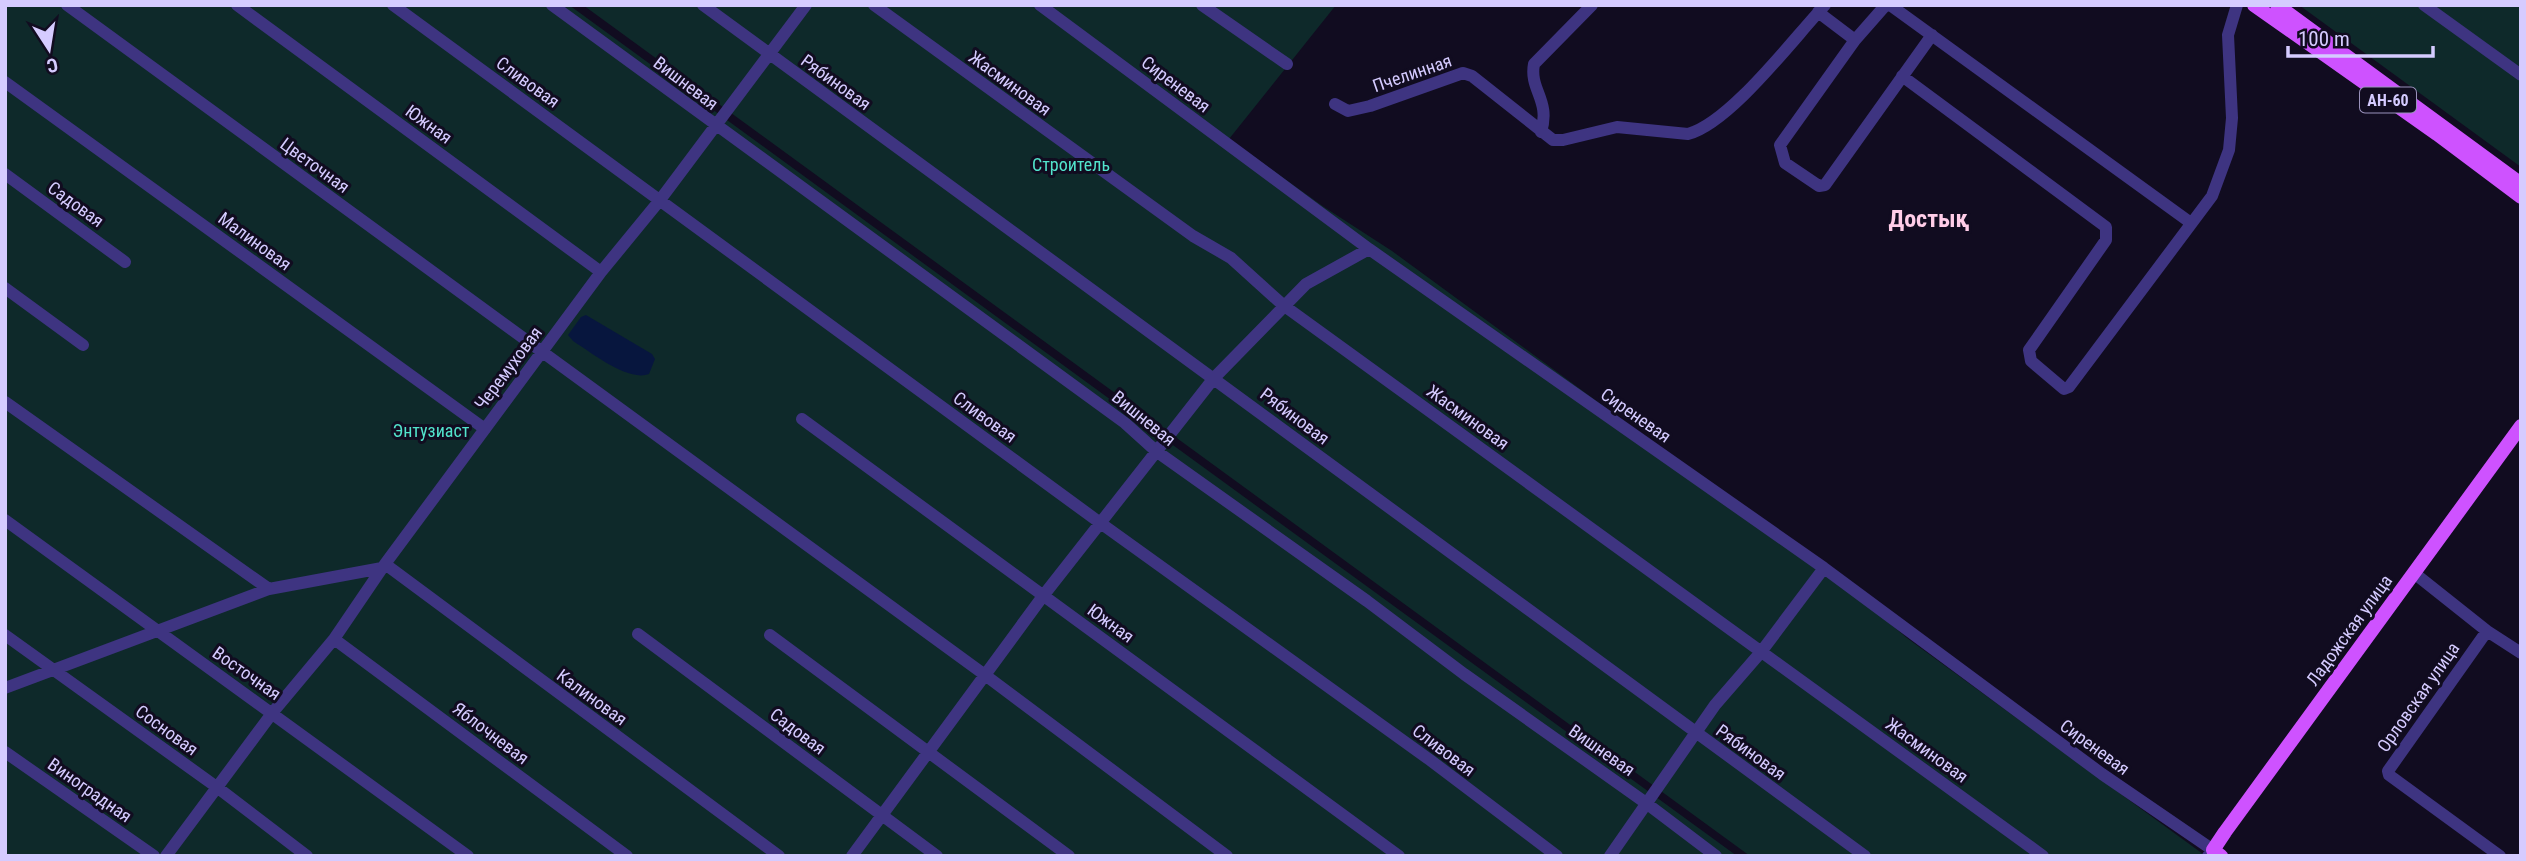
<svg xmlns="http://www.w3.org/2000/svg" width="2526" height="861" viewBox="0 0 2526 861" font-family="'Roboto Condensed',sans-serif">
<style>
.green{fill:#0e292a}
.water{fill:#07163e}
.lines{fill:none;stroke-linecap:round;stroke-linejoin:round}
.minor{stroke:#3e3481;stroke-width:12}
.major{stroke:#ce52ff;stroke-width:14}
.labels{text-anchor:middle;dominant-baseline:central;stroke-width:6;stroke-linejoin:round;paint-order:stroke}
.shield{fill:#110c20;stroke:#9a92bc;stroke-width:2}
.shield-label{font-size:16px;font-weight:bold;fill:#d5cbff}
.street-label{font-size:18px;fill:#d5cbff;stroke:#110c20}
.park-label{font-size:18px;fill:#52e4cc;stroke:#110c20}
.district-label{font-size:24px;font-weight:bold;fill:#ffcde8;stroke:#110c20}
</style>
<rect width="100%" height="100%" fill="#110c20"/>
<!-- green -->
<path class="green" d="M5,5H569L1737,856H5Z
M583,5H1336L1229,139L1324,207L1392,251L1824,568L1907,638L2203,854L2201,856H1750Z
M2299,5H2521V167Z"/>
<!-- water -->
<path class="water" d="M586,315L652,354L655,359L649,374C628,382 592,353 573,341L568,335L581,317Z"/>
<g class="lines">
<!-- minor -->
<path class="minor" d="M67,5L985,675L1227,856
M237,5L601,272
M393,5L1099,522L1430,760L1557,856
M552,5L1125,423L1156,451L1367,601L1464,674L1646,803L1716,856
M703,5L1865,856
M874,5L1193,236L1231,258L1283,305L2043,856
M1040,5L1369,249L1824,568L2102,774L2213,850L2208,856
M1202,5L1287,64
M1889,5L1884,7L1855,40L1780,145L1785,163L1819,186L1825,185L1932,35
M1890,5L2191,223
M2424,5L2521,75
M1818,12L1855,40
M1902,76L2106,227V240L2029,350L2031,361L2064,389L2069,387L2212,196L2229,150L2232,118L2228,35L2237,5
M5,82L485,429
M1335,104L1348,111L1370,106L1463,73L1472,76L1553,140H1563L1617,127L1688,134C1730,123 1793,39 1825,5
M1541,132C1551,100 1529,90 1534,64L1592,5
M5,174L125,262
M5,288L83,345
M5,402L269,589
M802,419L1399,856
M5,520L468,856
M385,564L779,856
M2414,573L2487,631
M638,634L937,856
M5,635L218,788L307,856
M770,635L1069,856
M334,639L627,856
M5,688L269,589L382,568
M5,752L154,856
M166,856L273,712L334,639L385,564L601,272L660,200L806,5
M852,856L1043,596L1214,378L1306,284L1369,249
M1610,856L1715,705L1761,652L1824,568
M2500,856L2389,775L2388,771L2487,631L2521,653"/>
<!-- major -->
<path class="major" d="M2254,5L2437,134L2521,197
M2277,5L2521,184
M2221,856L2213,850L2225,832L2521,426"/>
</g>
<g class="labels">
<!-- shield labels -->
<rect class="shield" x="2360" y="87.5" width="56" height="25" rx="5"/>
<g class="shield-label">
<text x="2388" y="100">АН-60</text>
</g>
<!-- street labels -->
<g class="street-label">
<text transform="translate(1412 73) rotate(-19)">Пчелинная</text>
<text transform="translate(528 82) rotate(36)">Сливовая</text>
<text transform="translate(836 82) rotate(36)">Рябиновая</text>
<text transform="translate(686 83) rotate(37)">Вишневая</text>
<text transform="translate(1010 83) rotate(36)">Жасминовая</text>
<text transform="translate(1176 84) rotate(37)">Сиреневая</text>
<text transform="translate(429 124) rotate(36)">Южная</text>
<text transform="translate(315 165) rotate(36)">Цветочная</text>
<text transform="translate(76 204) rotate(36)">Садовая</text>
<text transform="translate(255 241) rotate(36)">Малиновая</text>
<text transform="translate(508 368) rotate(-53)">Черемуховая</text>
<text transform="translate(1636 415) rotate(35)">Сиреневая</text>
<text transform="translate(1295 416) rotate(37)">Рябиновая</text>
<text transform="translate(985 417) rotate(36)">Сливовая</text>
<text transform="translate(1468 417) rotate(36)">Жасминовая</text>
<text transform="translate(1144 418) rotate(39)">Вишневая</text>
<text transform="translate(1111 623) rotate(36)">Южная</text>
<text transform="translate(2349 630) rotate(-54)">Ладожская улица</text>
<text transform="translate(247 673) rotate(35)">Восточная</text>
<text transform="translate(592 697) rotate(36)">Калиновая</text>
<text transform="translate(2418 697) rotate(-55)">Орловская улица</text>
<text transform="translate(167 730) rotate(36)">Сосновая</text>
<text transform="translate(798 731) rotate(37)">Садовая</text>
<text transform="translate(491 733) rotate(37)">Яблочневая</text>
<text transform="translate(2095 747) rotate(36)">Сиреневая</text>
<text transform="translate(1444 750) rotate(37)">Сливовая</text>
<text transform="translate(1602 750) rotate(35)">Вишневая</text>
<text transform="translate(1927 750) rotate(36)">Жасминовая</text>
<text transform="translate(1751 752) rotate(36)">Рябиновая</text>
<text transform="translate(90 790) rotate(35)">Виноградная</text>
</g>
<!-- park labels -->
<g class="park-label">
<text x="1071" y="164">Строитель</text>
<text x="431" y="430">Энтузиаст</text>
</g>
<!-- district labels -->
<g class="district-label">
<text x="1929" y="219">Достық</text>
</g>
</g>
<!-- border -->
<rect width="2526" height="861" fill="none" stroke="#d5cbff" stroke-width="14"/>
<!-- north arrow -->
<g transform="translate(49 49) rotate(168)" stroke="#110c20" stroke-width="5" paint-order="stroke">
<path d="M0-5L12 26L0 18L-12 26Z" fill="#d5cbff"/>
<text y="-10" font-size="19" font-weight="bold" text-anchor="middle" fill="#d5cbff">С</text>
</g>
<!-- scale -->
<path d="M2288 46v10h145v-10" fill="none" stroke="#d5cbff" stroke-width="3.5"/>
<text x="2298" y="46" font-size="21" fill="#d5cbff" stroke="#110c20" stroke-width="5" paint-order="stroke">100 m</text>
</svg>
